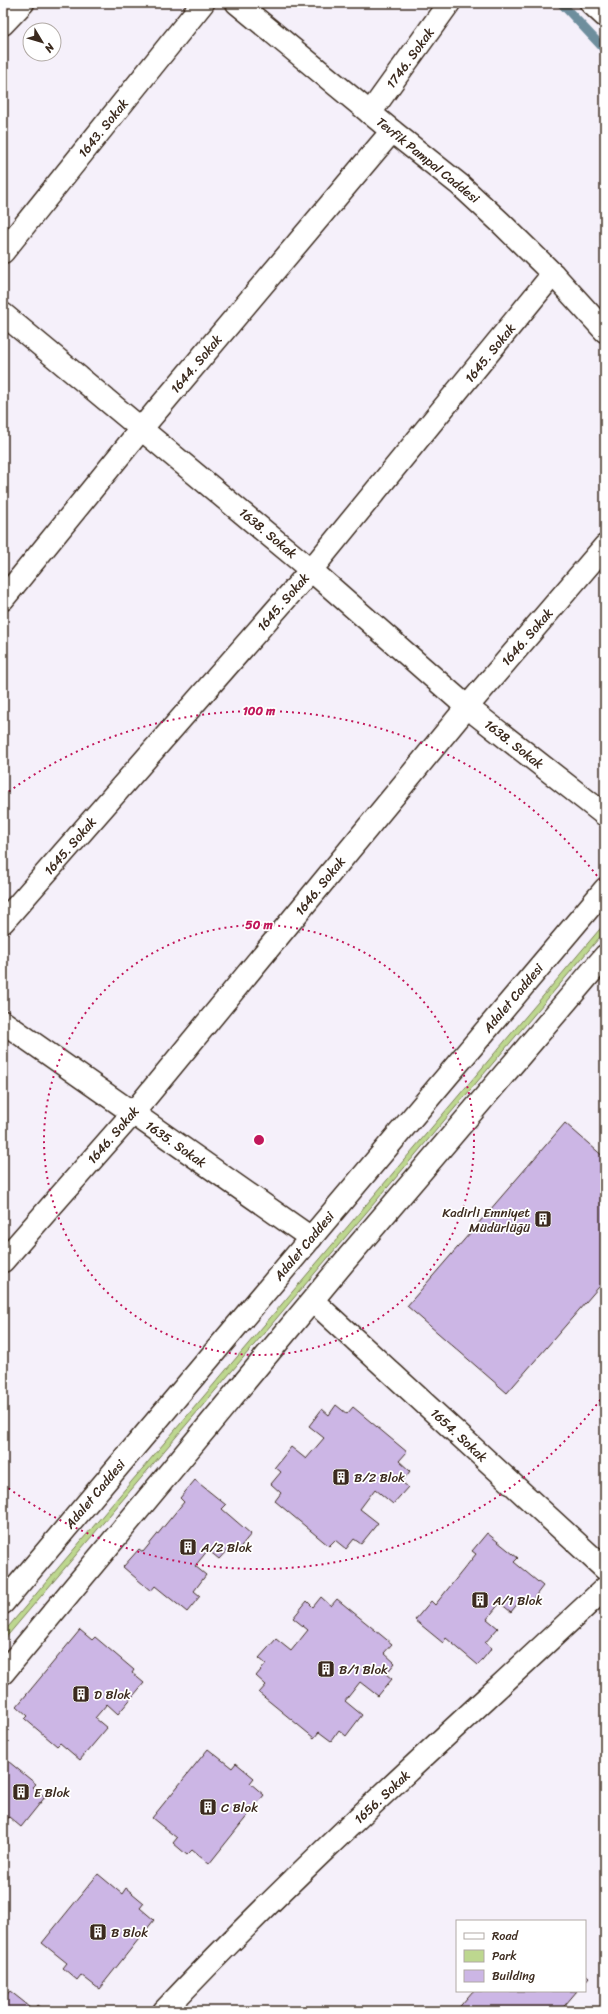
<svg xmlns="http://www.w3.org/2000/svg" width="608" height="2014" viewBox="0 0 608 2014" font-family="Sriracha,sans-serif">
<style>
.green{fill:#bdd78f;stroke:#7c8056}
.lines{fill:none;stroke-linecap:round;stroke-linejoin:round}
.stream{stroke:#6e8e9d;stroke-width:9}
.building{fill:#ccb6e5;stroke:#3b2a1e}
.minor-casing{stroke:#3b2a1e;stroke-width:25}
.tertiary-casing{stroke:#3b2a1e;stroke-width:25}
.minor{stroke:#fff;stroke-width:22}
.tertiary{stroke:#fff;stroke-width:22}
.ring{fill:none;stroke:#c2185b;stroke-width:2;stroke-dasharray:2 4}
.labels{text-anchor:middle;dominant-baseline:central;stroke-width:3.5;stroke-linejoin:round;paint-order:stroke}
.street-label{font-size:13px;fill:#3b2a1e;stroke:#fff}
.poi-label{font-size:13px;fill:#3b2a1e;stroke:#fff;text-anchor:start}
.centre{fill:#c2185b;stroke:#fff;stroke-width:2}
.ring-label{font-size:12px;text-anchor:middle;font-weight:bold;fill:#c2185b;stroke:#fff;stroke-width:3.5;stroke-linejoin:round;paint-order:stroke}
</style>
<rect width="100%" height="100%" fill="#f5f0fa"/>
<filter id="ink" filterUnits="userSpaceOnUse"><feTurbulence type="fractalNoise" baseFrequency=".025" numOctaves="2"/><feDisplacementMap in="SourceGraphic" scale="8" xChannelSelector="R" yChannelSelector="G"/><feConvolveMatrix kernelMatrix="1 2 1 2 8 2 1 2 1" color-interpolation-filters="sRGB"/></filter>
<g filter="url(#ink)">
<!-- green -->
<path class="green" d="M605,923V931L3,1641V1633Z"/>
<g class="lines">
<!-- stream -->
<path class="stream" d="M561,3L605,50"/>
</g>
<!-- building -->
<path class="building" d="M565,1123L605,1158V1280L507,1393L407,1306Z
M336,1405L347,1414L353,1407L407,1452L399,1461L410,1471L402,1482L408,1487L393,1504L375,1489L360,1509L378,1523L361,1544L354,1539L346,1549L335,1540L329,1546L275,1501L281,1493L271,1484L281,1472L275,1467L291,1447L306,1459L324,1438L309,1426L322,1409L329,1415Z
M195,1480L226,1505L222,1509L251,1534L237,1551L231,1546L219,1559L208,1550L195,1566L206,1575L194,1591L200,1596L187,1612L155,1586L151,1591L123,1567L139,1549L143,1552L184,1502L180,1498Z
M487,1533L518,1558L514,1562L543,1586L529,1604L522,1598L511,1612L500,1603L487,1619L498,1628L485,1643L492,1648L478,1665L446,1638L443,1643L415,1620L431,1601L435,1605L476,1554L472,1551Z
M321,1597L331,1606L337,1599L392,1644L384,1653L395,1663L386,1674L392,1679L378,1696L360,1682L345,1701L362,1715L346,1736L339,1730L331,1741L319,1732L314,1738L259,1693L266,1685L256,1676L266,1664L259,1658L276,1639L291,1651L308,1630L293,1618L307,1601L313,1607Z
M80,1630L92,1640L95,1637L134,1670L132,1673L144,1683L118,1714L107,1704L95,1718L107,1728L80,1760L60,1743L57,1746L25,1719L28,1716L17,1706Z
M208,1749L232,1768L236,1763L254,1778L250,1783L264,1795L209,1864L192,1850L187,1855L173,1843L177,1838L152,1818Z
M3,1757L36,1784L33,1787L45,1797L21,1827L9,1817L3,1824Z
M3,1837L8,1842L3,1848Z
M98,1874L122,1894L126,1888L144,1903L140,1908L154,1920L99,1989L81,1975L77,1980L63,1968L67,1963L42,1943Z
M585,1974L589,1977L585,1982Z
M10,1991L34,2010L37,2005L45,2011H3V1999Z
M473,1991H577L560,2011H456Z"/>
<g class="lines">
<defs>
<path id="minor" d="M591,3L605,16
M3,24L23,3
M370,113L449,3
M3,252L203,3
M3,314L311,570L467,707L605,815
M3,599L142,428L392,131
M3,922L311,570L553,274
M3,1022L311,1238
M3,1261L133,1113L467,707L605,546
M313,1301L605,1569
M164,2011C303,1863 457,1727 605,1588"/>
<path id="tertiary" d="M237,3L392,131L460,185L500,222L553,274L605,331
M3,1603L605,889
M3,1673L345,1261L605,956"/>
</defs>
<!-- minor casing -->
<use href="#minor" class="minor-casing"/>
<!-- tertiary casing -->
<use href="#tertiary" class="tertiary-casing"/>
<!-- minor -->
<use href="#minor" class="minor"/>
<!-- tertiary -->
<use href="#tertiary" class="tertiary"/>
</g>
</g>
<!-- distance rings -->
<g class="ring">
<circle cx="259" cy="1140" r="215"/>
<path d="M604 1395A429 429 0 0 1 4 1485M4 795A429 429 0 0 1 604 885"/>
</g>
<!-- icons -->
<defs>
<symbol id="building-square" viewBox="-11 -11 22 22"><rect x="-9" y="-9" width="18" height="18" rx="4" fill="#3b2a1e" stroke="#fff"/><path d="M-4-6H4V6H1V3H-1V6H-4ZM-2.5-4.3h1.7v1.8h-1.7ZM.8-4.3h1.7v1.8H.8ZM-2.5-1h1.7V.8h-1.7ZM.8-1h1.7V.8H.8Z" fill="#fff"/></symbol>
</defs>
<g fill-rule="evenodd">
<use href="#building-square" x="533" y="1209" width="20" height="20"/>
<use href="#building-square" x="331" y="1467" width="20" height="20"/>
<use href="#building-square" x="178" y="1537" width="20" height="20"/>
<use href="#building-square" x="470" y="1590" width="20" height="20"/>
<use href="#building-square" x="316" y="1659" width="20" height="20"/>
<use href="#building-square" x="71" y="1684" width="20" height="20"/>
<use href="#building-square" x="11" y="1782" width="20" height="20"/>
<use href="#building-square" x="198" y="1797" width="20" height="20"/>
<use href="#building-square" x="88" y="1922" width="20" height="20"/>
</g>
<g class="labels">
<!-- street labels -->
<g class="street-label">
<text transform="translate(410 58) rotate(-54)">1746. Sokak</text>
<text transform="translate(103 128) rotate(-51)">1643. Sokak</text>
<text transform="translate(428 160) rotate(39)">Tevfik Pampal Caddesi</text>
<text transform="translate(490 353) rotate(-51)">1645. Sokak</text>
<text transform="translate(196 364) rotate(-50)">1644. Sokak</text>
<text transform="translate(268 533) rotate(40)">1638. Sokak</text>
<text transform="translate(283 602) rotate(-49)">1645. Sokak</text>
<text transform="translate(527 637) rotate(-49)">1646. Sokak</text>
<text transform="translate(514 744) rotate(38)">1638. Sokak</text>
<text transform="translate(70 846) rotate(-49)">1645. Sokak</text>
<text transform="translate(320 886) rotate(-51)">1646. Sokak</text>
<text transform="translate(513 998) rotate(-50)">Adalet Caddesi</text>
<text transform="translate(113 1135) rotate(-49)">1646. Sokak</text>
<text transform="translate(176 1144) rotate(35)">1635. Sokak</text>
<text transform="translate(304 1246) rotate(-50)">Adalet Caddesi</text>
<text transform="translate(459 1435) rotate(43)">1654. Sokak</text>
<text transform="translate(95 1494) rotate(-50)">Adalet Caddesi</text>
<text transform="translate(382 1797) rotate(-43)">1656. Sokak</text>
</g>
<!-- poi labels -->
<g class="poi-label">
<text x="530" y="1212" text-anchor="end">Kadirli Emniyet<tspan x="530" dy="15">Müdürlüğü</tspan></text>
<text x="354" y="1477">B/2 Blok</text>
<text x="201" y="1547">A/2 Blok</text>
<text x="493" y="1600">A/1 Blok</text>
<text x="339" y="1669">B/1 Blok</text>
<text x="94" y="1694">D Blok</text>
<text x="34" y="1792">E Blok</text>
<text x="221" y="1807">C Blok</text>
<text x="111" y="1932">B Blok</text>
</g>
</g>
<circle cx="259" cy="1140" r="6" class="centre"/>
<g class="ring-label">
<text x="259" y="715">100 m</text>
<text x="259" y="929">50 m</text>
</g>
<!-- margin -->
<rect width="608" height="2014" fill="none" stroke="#fff" stroke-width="16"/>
<rect x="8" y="8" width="592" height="1998" fill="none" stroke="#3b2a1e" stroke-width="1.5" filter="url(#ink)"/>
<!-- legend -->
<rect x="456" y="1920" width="130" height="72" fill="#ffffff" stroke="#b1aaa5"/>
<rect x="464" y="1933" width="20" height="6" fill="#ffffff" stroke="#b1aaa5"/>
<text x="492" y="1940" font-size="12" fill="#3b2a1e">Road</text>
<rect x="464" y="1950" width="20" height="12" fill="#bdd78f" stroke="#b1aaa5"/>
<text x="492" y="1960" font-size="12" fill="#3b2a1e">Park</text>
<rect x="464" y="1970" width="20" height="12" fill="#ccb6e5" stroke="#b1aaa5"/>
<text x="492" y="1980" font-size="12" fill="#3b2a1e">Building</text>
<!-- north arrow -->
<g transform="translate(42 42) rotate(128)"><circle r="19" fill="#ffffff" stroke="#b1aaa5"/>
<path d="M0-3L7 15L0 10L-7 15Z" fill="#3b2a1e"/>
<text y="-6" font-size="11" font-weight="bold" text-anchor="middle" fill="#3b2a1e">N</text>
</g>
</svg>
